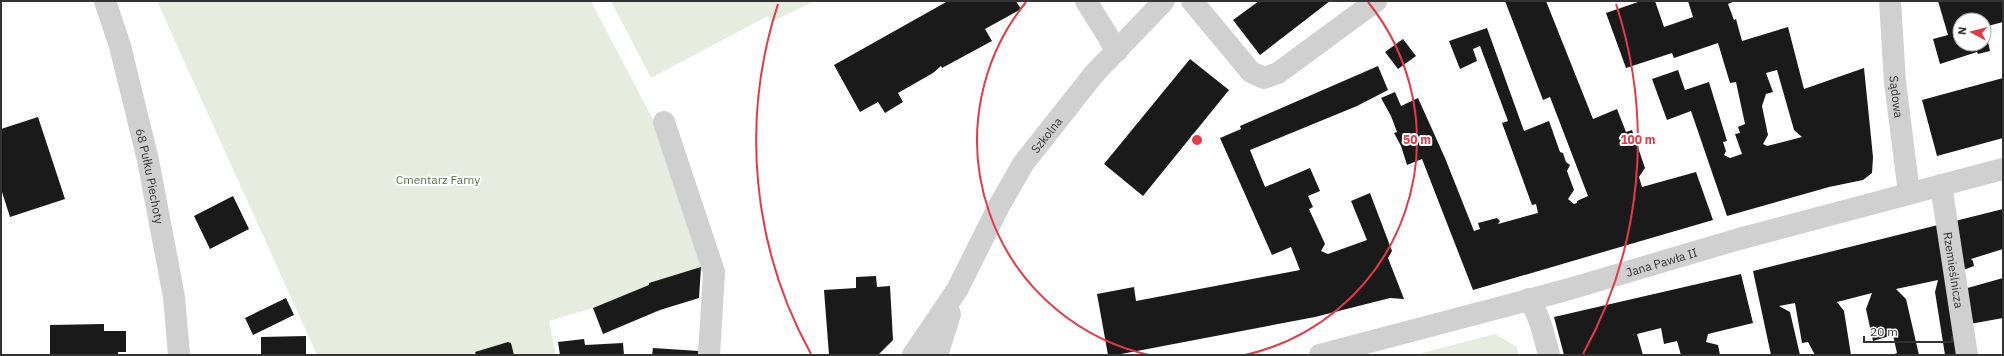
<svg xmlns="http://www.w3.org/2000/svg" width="2004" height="356" viewBox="0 0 2004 356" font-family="'IBM Plex Sans',sans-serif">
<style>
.green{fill:#e6ecdf}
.building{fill:#1a1a1a;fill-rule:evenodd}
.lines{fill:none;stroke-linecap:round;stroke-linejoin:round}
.minor{stroke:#d0d0d0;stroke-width:22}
.ring{fill:none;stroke:#e63946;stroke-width:2}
.labels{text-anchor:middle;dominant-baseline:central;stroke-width:4;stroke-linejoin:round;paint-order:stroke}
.street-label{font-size:12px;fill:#333;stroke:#fff}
.park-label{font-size:12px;fill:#56703f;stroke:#fff}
.centre{fill:#e63946;stroke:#fff;stroke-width:2}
.ring-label{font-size:12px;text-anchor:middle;font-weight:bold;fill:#e63946;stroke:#fff;stroke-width:4;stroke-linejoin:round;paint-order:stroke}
</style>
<rect width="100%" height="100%" fill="#fff"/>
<!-- green -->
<path class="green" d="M157,1H591L662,137L701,267L593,308L549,321L556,355H317Z
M611,1H815L771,22L768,16L651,78Z
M1495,334L1517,347L1518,355H1415Z"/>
<!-- building -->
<path class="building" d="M948,1H1016L1021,9L985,29L992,41L942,68L941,66L933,73L898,93L903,102L885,113L878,102L860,112L834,65Z
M1259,1H1330L1260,55L1233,20Z
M1505,1H1546L1593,119L1617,109L1626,132L1632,130L1645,168L1639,177L1642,187L1696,172L1713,220L1473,290L1422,159L1407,165L1401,146L1394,133L1397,132L1391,116L1381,98L1395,92L1401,106L1418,98L1445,158L1474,231L1480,229L1478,223L1497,218L1500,221L1498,224L1538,213L1536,204L1532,205L1502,123L1508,121L1480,46L1473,49L1477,61L1460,69L1449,41L1487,28L1524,131L1549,121L1560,152L1563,153L1566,162L1570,165L1567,171L1574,190L1568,199L1574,204L1577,203V201L1588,196L1550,97L1543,100Z
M1641,1H1655L1664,27L1693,17L1688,1H1735L1728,4L1734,20L1736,19L1742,41L1788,27L1804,89L1864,68L1873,157L1872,173L1863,180L1829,187L1727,216L1691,111L1667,120L1652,79L1678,70L1685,90L1709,82L1727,141L1723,142L1726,151L1724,155L1730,158L1742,154L1735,134L1740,133L1738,127L1745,124L1736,82L1730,83L1718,43L1674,58L1672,53L1626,68L1606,13ZM1777,70L1794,130L1802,137L1767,146L1763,144L1768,135L1762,106L1766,94L1773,92L1766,73Z
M1938,1H2003V22L1984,27V20H1960V44H1984L1985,28L1990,51L1978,54L1977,52L1940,64L1933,39L1948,35Z
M1403,39L1416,56L1398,69L1385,52Z
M1190,59L1229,90L1143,196L1104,164Z
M1378,66L1388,90L1357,106L1250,150L1265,187L1310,168L1320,191L1308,196L1313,207L1309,209L1325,244L1321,251L1328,254L1367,240L1351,201L1370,193L1392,251L1388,258L1404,299L1390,298L1315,317L1116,355H1108L1097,294L1134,287L1136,301L1300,270L1291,247L1272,255L1220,138L1241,129L1240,126Z
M2003,78V138L1937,156L1922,100Z
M38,117L65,199L10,217L1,189V129Z
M233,196L249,229L210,249L194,216Z
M2003,209V249L1971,259L1973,261L1974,266L1961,271L1951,222Z
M1938,225L1963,355H1945L1935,292L1938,280L1896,289L1906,299L1919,355H1892L1897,353L1893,335L1873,341L1866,309L1872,293L1837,302L1844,311L1851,355H1815L1808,342L1802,343L1795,303L1779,306L1790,312L1800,355H1771L1753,271Z
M701,267L699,298L660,310L603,334L593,308L649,285V283Z
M1741,274L1753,323L1708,334L1706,342L1718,345L1720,355H1681L1677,341L1664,344L1661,328L1637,334L1643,355H1564L1554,317Z
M876,276L877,287L890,286L893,340L878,355H829L824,290L856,288V277Z
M2003,278V318L1970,324L1964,289Z
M286,298L294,315L253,335L245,318Z
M104,324V331H126V352H118V355H50V325Z
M306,336V355H261V337Z
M584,339L585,345L623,343L624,355H560L558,342Z
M508,342L511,343L514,355H476L475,352Z
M653,348L699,351L698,355H652Z"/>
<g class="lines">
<!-- minor -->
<g class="minor">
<path id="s1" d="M105,1L120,46L148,160L174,297L179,355"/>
<path d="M1086,1L1117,51"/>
<path d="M1192,1L1251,72L1264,78L1278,73L1376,1"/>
<path id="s2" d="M1890,1L1895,82L1909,193"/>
<path d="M664,122L714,272L709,355"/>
<path id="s3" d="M1941,185L1967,355"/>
<path d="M1529,299C1540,316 1544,336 1549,355"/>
<path id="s4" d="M913,355L957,290L999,206L1023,164L1094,74L1164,1"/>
<path d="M937,355L950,314"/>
<path id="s5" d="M1320,355L1566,290L1739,239L2003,169"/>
</g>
</g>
<!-- distance rings -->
<g class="ring">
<path d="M1149 355A220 220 0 0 1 1026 2M1368 2A220 220 0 0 1 1245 355"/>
<path d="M811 354A441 441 0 0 1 778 4M1616 4A441 441 0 0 1 1583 354"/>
</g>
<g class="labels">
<!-- street labels -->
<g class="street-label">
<text stroke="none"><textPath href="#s2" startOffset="96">Sądowa</textPath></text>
<text stroke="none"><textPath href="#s4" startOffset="258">Szkolna</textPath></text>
<text stroke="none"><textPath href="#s1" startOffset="181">68 Pułku Piechoty</textPath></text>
<text stroke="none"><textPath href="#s5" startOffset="354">Jana Pawła II</textPath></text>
<text stroke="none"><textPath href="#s3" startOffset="86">Rzemieślnicza</textPath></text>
</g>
<!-- park labels -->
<g class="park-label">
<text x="438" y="179">Cmentarz Farny</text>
</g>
</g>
<circle cx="1197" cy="140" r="6" class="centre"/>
<g class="ring-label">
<text x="1417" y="144">50 m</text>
<text x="1638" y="144">100 m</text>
</g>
<!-- border -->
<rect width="2004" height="356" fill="none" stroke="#333333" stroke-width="4"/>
<!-- north arrow -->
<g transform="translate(1972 32) rotate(277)"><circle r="19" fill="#ffffff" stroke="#adadad"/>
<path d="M0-3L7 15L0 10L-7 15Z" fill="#e63946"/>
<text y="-6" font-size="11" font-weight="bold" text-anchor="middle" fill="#333333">N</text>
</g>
<!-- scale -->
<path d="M1864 336v6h88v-6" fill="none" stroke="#333333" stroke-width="2"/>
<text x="1870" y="336" font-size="12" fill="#333333" stroke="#ffffff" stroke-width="3" paint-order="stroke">20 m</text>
</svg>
